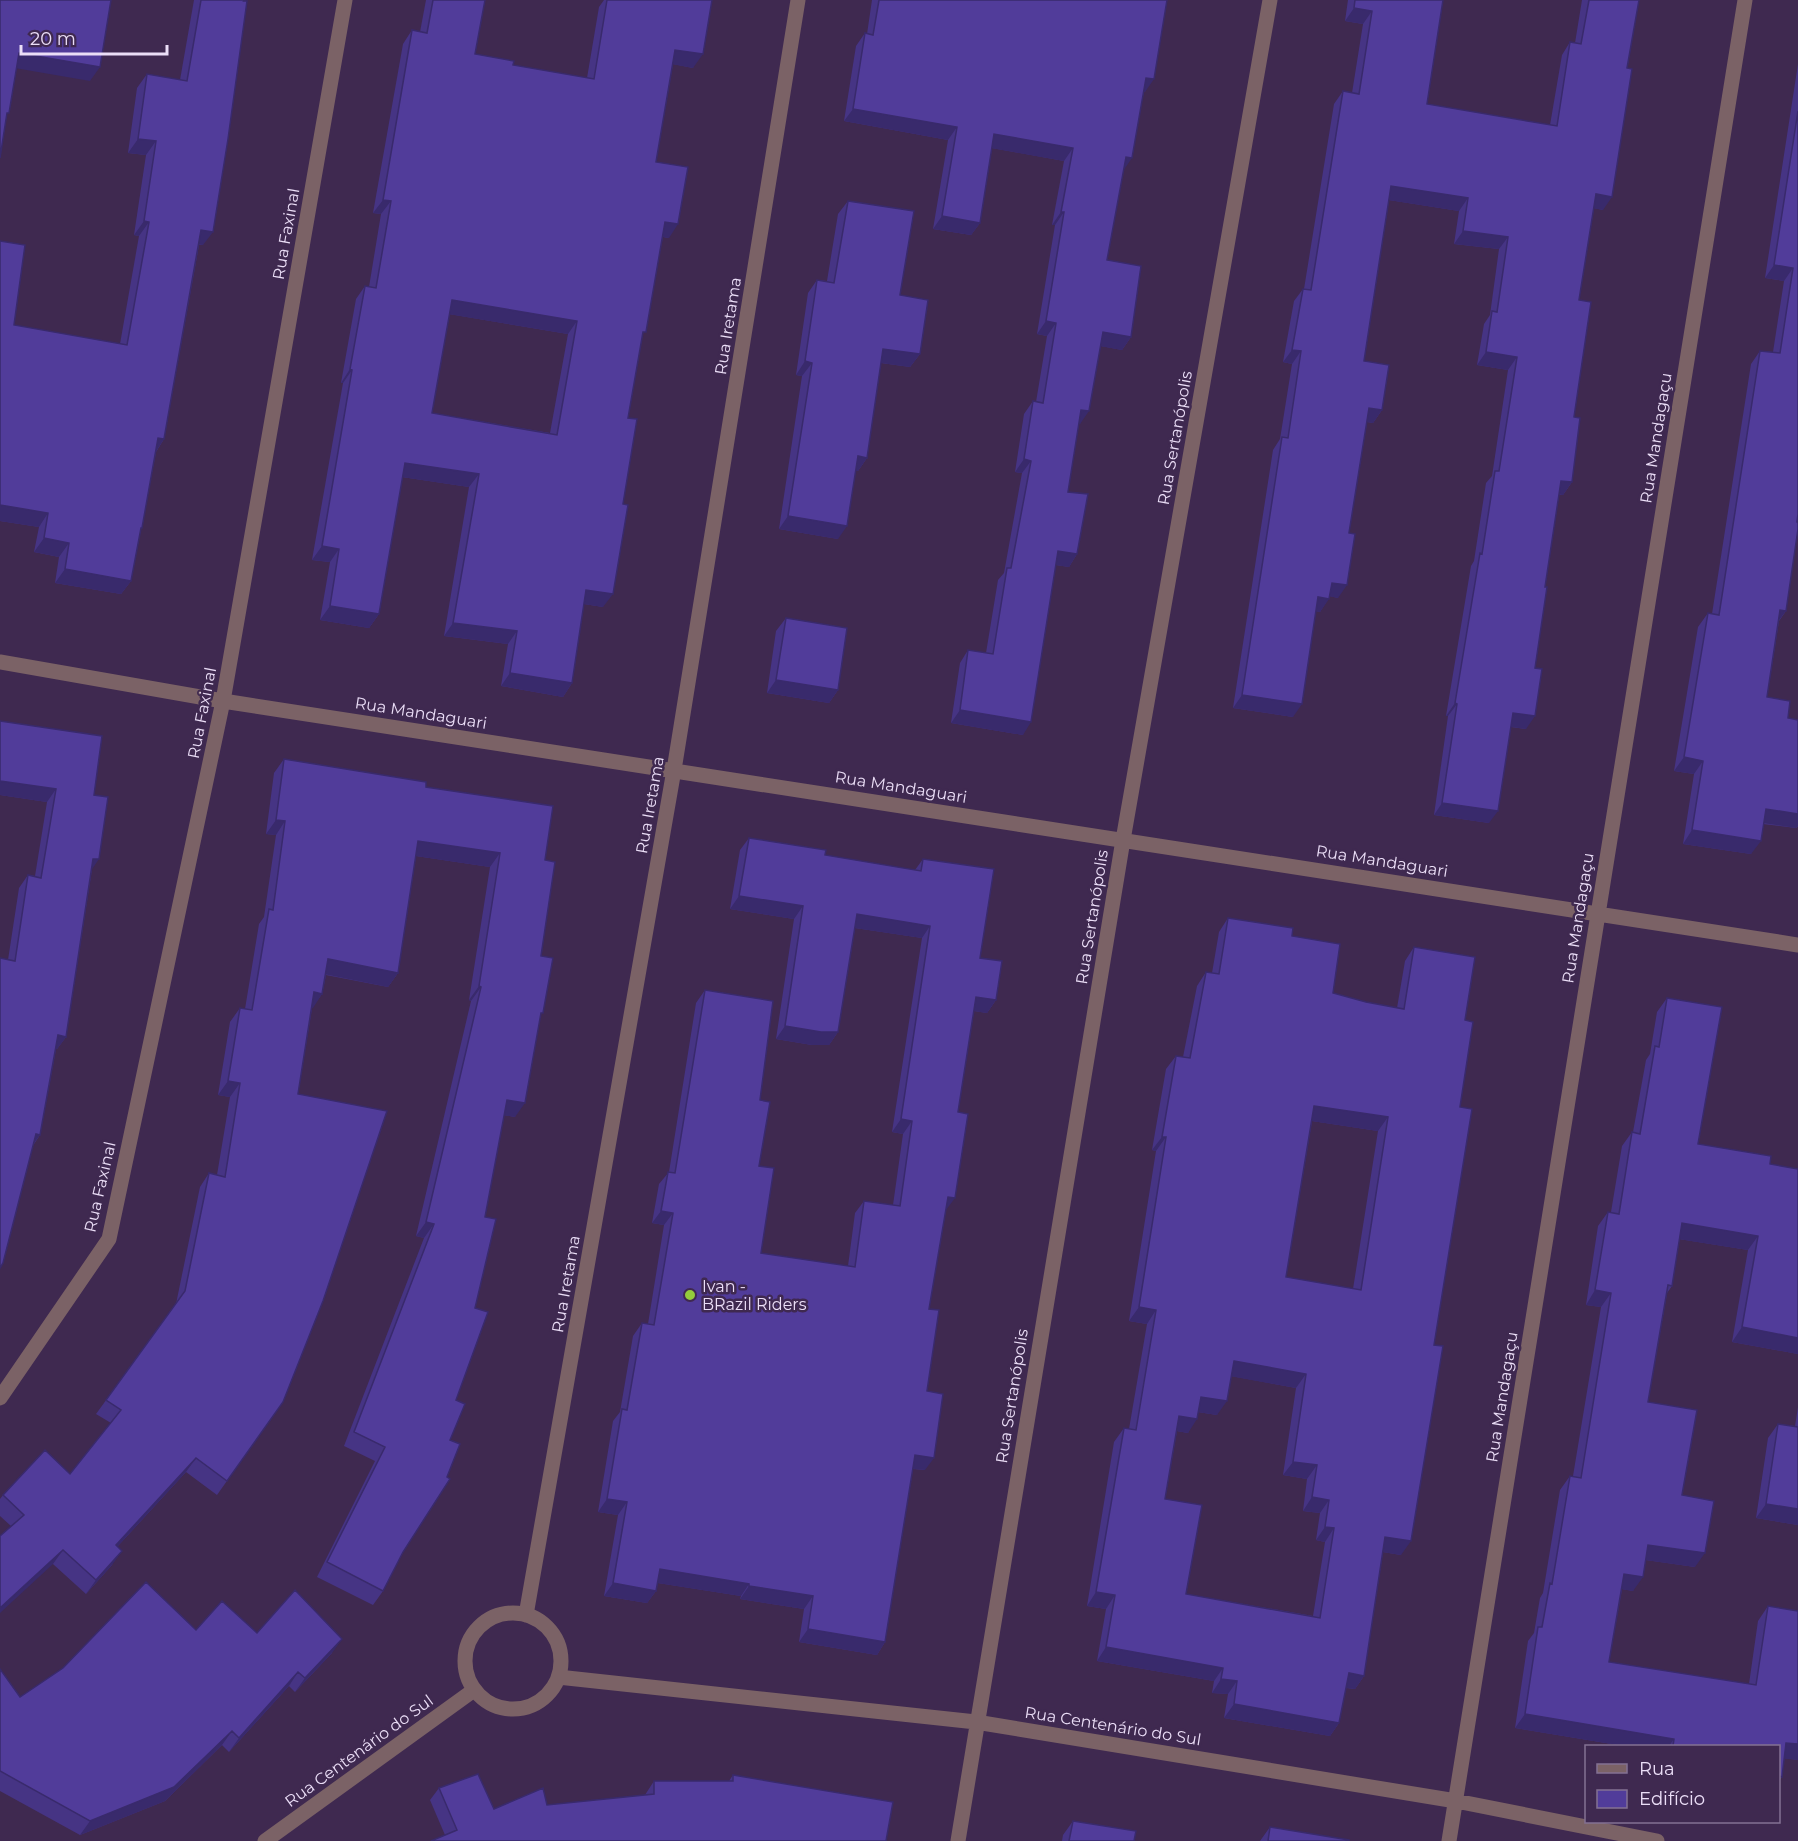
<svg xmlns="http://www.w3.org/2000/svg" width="1798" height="1841" viewBox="0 0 1798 1841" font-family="Montserrat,sans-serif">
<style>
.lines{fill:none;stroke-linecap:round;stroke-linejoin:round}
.street{stroke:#7b6266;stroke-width:15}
.wall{fill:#463484;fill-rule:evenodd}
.shaded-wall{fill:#392a6c}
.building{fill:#513c9a;stroke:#392a6c;stroke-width:1.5;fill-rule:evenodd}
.poi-dot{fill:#94cc3c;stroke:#3f2950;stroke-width:2}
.labels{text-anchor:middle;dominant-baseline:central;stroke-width:5;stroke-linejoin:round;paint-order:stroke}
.street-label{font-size:16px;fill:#ebdef7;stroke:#3f2950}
.poi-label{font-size:16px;fill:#ebdef7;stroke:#3f2950;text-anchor:start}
</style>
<rect width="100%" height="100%" fill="#3f2950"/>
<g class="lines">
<!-- street -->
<path class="street" d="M0,662L223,701L1798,945
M0,1398L109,1239L223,701L345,0
M465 1661a48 48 0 1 1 96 0a48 48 0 1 1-96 0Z
M526,1615L674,770L798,0
M558,1677L976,1722L1456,1801L1657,1841
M265,1841L474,1690
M958,1841L1123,840L1270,0
M1449,1841L1745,0"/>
</g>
<!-- wall -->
<path class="wall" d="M194,0H245L203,245H199L164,439L156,452L131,581L121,594L55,583L59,557L34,552L39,527L0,521V241L14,325L120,344L139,236L134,235L146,155L128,153L137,88L147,74L180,80Z
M426,0H485L475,54L513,65L587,78L599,7L604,0H712L693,68L673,64L656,162L669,238L663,237L642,339L628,418L603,607L584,604L572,683L563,697L501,686L508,644L444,636L469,487L402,477L379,614L369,628L320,620L330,562L312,560L343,383H341L356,299L365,286L369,287L381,214L373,213L403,44L412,30L420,32ZM449,314L568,334L550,433L432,413Z
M872,0H1167L1145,92H1144L1123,171L1107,260L1131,337L1122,350L1101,346L1080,424L1079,423L1068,492L1077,554L1069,567L1056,565L1023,735L951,723L960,663L968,650L986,653L998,580L1004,573L1022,473L1015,472L1024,414L1033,401L1036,402L1047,336L1037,334L1055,225H1052L1064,161L992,148L980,223L971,235L933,229L948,140L844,121L856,46L865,33L867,34Z
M1348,0H1443L1427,104L1550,125L1562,55L1570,42L1575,43L1582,0H1639L1603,210L1594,208L1579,300L1572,482L1563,495H1559L1545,587L1526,729L1511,727L1489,823L1434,815L1448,716H1446L1471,566L1474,561L1486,483L1492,476L1508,370L1477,365L1484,324L1490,315L1499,249L1454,244L1459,211L1389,200L1364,361L1382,410L1373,423L1367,422L1338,598L1330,596L1320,612L1316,611L1293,717L1233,708L1273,450L1280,439L1292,364L1283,362L1294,301L1303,289H1304L1334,104L1343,91L1352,93L1363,24L1345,21Z
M1798,64V514L1786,611L1779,621L1767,697L1788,718L1798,720V826L1796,828L1763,824L1751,854L1683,844L1694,774L1674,771L1698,627L1708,613L1712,614L1751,364L1760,351L1773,352L1784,281L1765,278Z
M848,201L900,295L920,354L910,367L881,363L867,458L858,471L856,470L838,539L779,529L802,376L796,375L808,293L817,280L827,281L838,214Z
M786,618L838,690L829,703L767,693L776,631Z
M0,721L94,795L92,869L66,1037L57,1049H56L40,1135L34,1144L8,960L19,888L28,875L35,876L47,802L0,795Z
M284,759L426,787L545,860L540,1018L515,1117L504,1115L403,1552L383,1591L373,1605L317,1577L375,1461L344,1446L424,1238L416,1236L471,1001L469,1000L490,867L416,856L398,973L388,987L326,975L322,994L312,1008L298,1094L283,1402L217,1495L186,1472L117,1547L112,1565L86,1594L0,1516V1499L3,1495L70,1474L111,1423L96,1414L176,1304L200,1187L209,1173L217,1175L230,1097L218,1095L230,1022L240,1008L245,1009L259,924L264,917L276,835L266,834L274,773Z
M749,838L825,855L915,870L923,859L980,958L996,1000L987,1013L974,1011L958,1112L946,1210L929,1309L925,1470L913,1469L885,1642L877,1655L799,1642L804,1609L740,1599L741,1596L658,1583L656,1591L647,1603L604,1596L618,1515L598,1512L613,1421L620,1412L633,1336L642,1323L648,1324L664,1225L652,1223L659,1184L669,1172L696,1003L705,990L760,1100L759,1166L761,1253L848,1266L855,1213L864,1201L893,1205L903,1134L892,1132L922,938L855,928L838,1032L829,1045H812L776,1039L794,919L730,909L740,850Z
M1228,918L1292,936L1333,993L1366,1002L1397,1008L1405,961L1414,947L1465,1020L1460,1107L1401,1555L1383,1552L1364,1676L1355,1689L1346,1688L1339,1723L1330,1736L1224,1718L1228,1694L1212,1693L1214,1681L1097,1661L1106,1609L1087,1606L1114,1442L1124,1428L1129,1429L1147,1324L1129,1321L1156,1151L1152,1150L1166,1069L1176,1056L1183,1057L1197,986L1206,972L1212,973L1219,932ZM1312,1121L1378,1131L1353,1289L1286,1277ZM1231,1376L1296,1388L1283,1475L1307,1479L1303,1511L1320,1513L1316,1540L1325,1542L1313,1616L1186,1594L1165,1499L1177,1431L1188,1433L1198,1412L1217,1415Z
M1667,998L1698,1144L1770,1164L1798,1354L1732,1342L1748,1250L1679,1239L1672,1286L1667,1293L1648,1402L1682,1495L1695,1567L1646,1560L1633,1591L1622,1589L1609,1662L1749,1684L1758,1621L1768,1606L1798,1760L1784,1758L1782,1777L1779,1781V1746H1624L1515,1728L1528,1641L1534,1633L1540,1598L1543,1593L1560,1490L1570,1476H1573L1601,1307L1586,1305L1598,1226L1608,1212H1611L1622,1146L1632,1132H1633L1646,1060L1650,1054L1657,1012Z
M1798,1407V1525L1756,1518L1768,1438L1778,1424L1795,1426Z
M196,1630L257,1633L332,1653L295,1692L289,1686L229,1752L222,1745L165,1801L80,1835L0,1791V1669L20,1697Z
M733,1775L893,1802L445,1835L430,1800L439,1788L494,1809L547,1805L645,1795L654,1781H729Z
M1073,1821L1134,1841H1062L1063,1835Z
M1270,1827L1349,1841H1260Z"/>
<!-- shaded-wall -->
<path class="shaded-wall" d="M1354,8L1372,11L1363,24L1345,21Z
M675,50L703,54L693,68L666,63Z
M19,53L100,67L90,81L9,67Z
M1146,78L1154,79L1145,92L1137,91Z
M853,109L957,127L948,140L844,121Z
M994,134L1073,148L1064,161L985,147Z
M138,139L156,141L146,155L128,153Z
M1126,157L1132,158L1123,171Z
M1391,186L1468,198L1459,211L1382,199Z
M1596,194L1612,197L1603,210L1587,207Z
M383,200L391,201L381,214L373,213Z
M1061,212H1064L1055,225H1052Z
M942,216L980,223L971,235L933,229Z
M144,221L149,222L139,236L134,235Z
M665,222L678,224L669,238L656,236Z
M201,230L213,232L203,245L192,244Z
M1463,231L1508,237L1499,249L1454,244Z
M1774,265L1793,268L1784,281L1765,278Z
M452,300L577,321L568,334L442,313Z
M1046,321L1056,323L1047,336L1037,334Z
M1103,332L1131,337L1122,350L1094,345Z
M883,349L920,354L910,367L874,362Z
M1292,350L1301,351L1292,364L1283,362Z
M1486,352L1517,357L1508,370L1477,365Z
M805,361L812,363L802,376L796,375Z
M350,369L352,370L343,383H341Z
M1369,408L1382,410L1373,423L1360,421Z
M1081,410L1089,411L1080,424L1072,422Z
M158,438L164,439L155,453Z
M858,456L867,458L858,471L849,469Z
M1024,459L1031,461L1022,473L1015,472Z
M405,463L479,474L469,487L395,476Z
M1561,481L1572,482L1563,495L1552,494Z
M0,505L48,513L39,527L0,521Z
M788,516L847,526L838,539L779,529Z
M44,538L69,543L59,557L34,552Z
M322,546L339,549L330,562L312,560Z
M1058,551L1077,554L1069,567L1049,564Z
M65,569L131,581L121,594L55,583Z
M1332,583L1347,585L1338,598L1323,595Z
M586,590L613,594L603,607L577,603Z
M1318,597L1329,599L1320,612L1309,610Z
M330,606L379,614L369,628L320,620Z
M1780,610L1786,611L1776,624Z
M453,623L517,631L508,644L444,636Z
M510,673L572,683L563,697L501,686Z
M776,680L838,690L829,703L767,693Z
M1242,695L1302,704L1293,717L1233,708Z
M1455,703L1457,704L1448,716H1446Z
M960,710L1031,722L1023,735L951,723Z
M1513,713L1535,716L1526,729L1505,726Z
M1684,757L1703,761L1694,774L1674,771Z
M0,781L56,789L47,802L0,795Z
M1442,803L1498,811L1489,823L1434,815Z
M1766,809L1798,814V826L1796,828L1756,822Z
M276,820L285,821L276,835L266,834Z
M1692,830L1761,841L1751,854L1683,844Z
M418,841L500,853L490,867L409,855Z
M93,859H99L90,872Z
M739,896L803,906L794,919L730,909Z
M857,914L930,926L922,938L848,927Z
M328,959L398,973L388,987L319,973Z
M479,986L481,987L471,1001L469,1000Z
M314,992L322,994L313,1008L304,1007Z
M976,997L996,1000L987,1013L967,1010Z
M785,1026L838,1032L829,1045H812L776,1039Z
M58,1035L66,1037L57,1049L49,1048Z
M228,1081L240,1083L230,1097L218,1095Z
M507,1100L525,1103L515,1117L497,1114Z
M1314,1106L1388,1117L1378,1131L1305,1120Z
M901,1119L912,1121L903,1134L892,1132Z
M36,1134L40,1135L31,1147Z
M1162,1137H1166L1156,1151L1152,1150Z
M948,1197L955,1198L946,1210Z
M661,1211L673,1213L664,1225L652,1223Z
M426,1222L434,1224L424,1238L416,1236Z
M1682,1223L1758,1236L1748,1250L1672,1238Z
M1595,1290L1611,1293L1601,1307L1586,1305Z
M1139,1307L1156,1310L1147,1324L1129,1321Z
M1742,1327L1798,1338V1354L1732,1342Z
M1234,1361L1306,1374L1296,1388L1224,1375Z
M1201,1397L1227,1401L1217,1415L1191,1411Z
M1179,1416L1197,1419L1188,1433L1170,1430Z
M915,1455L934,1458L925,1470L906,1468Z
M196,1458L186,1472L106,1559L116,1545Z
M1293,1462L1317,1465L1307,1479L1283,1475Z
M1312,1497L1329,1500L1320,1513L1303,1511Z
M607,1499L627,1502L618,1515L598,1512Z
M1766,1504L1798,1509V1525L1756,1518Z
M1325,1527L1334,1528L1325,1542L1316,1540Z
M1385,1537L1411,1541L1401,1555L1376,1551Z
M1648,1545L1705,1553L1695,1567L1638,1559Z
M63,1550L53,1564L0,1613V1608Z
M122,1551L112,1565L86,1594L96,1580Z
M660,1569L749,1584L741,1596L651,1582Z
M1624,1574L1643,1577L1633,1591L1614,1588Z
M613,1583L656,1591L647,1603L604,1596Z
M749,1586L813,1596L804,1609L740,1599Z
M1096,1592L1115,1595L1106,1609L1087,1606Z
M808,1629L885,1642L877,1655L799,1642Z
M342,1639L332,1653L295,1692L305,1678Z
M1106,1647L1223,1668L1214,1681L1097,1661Z
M298,1672L289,1686L229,1752L239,1738Z
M1349,1673L1364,1676L1355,1689L1340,1687Z
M1221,1679L1237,1681L1228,1694L1212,1693Z
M1234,1704L1339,1723L1330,1736L1224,1718Z
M1525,1714L1674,1739L1669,1746H1624L1515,1728Z
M232,1731L222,1745L165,1801L80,1835L90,1821Z
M1786,1743L1798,1744V1760L1779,1758Z"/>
<!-- building -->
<path class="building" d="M0,0H111L100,67L19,53L9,113H7L0,158Z
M201,0H245L244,1H247L228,139L213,232L201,230L164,439L158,438L142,528H141L131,581L65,569L69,543L44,538L48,513L0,505V241L25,245L14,325L127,345L149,222L144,221L156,141L138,139L147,74L187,81Z
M433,0H485L475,54L514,61L513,65L594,79L607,0H712L703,54L675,50L656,162L688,167L678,224L665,222L646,332H643L628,418L637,419L623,504L628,505L613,594L586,590L572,683L510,673L517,631L453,623L479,474L405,463L379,614L330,606L339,549L322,546L352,370L350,369L365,286L376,288L391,201L383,200L412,30L427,33ZM452,300L577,321L557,435L432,413Z
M879,0H1167L1154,79L1146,78L1132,158L1126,157L1107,260L1141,266L1131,337L1103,332L1089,411L1081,410L1068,492L1088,494L1077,554L1058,551L1031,722L960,710L968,650L993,654L1007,568H1011L1031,461L1024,459L1033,401L1043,403L1056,323L1046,321L1064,212H1061L1073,148L994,134L980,223L942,216L957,127L853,109L865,33L873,35Z
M1355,0H1443L1427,104L1557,126L1570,42L1581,44L1589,0H1639L1627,68L1632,69L1612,197L1596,194L1579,300L1591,302L1574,417L1580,418L1572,482L1561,481L1545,587H1547L1535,668L1542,669L1535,716L1513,713L1498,811L1442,803L1457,704L1455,703L1480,553L1482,554L1495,471H1499L1517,357L1486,352L1492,311L1497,312L1508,237L1463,231L1468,198L1391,186L1364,361L1389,365L1382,410L1369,408L1349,533L1355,534L1347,585L1332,583L1329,599L1318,597L1302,704L1242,695L1282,437L1288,438L1301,351L1292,350L1303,289L1311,290L1343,91L1359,94L1372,11L1354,8Z
M1798,111V514L1797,522L1798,523V529L1786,611L1780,610L1767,697L1790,701L1788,718L1798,720V814L1766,809L1761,841L1692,830L1703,761L1684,757L1708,613L1719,615L1760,351L1780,353L1793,268L1774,265Z
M848,201L914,211L900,295L928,300L920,354L883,349L867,458L858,456L847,526L788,516L812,363L805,361L817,280L834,283Z
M786,618L847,628L838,690L776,680Z
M0,721L102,736L94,795L108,797L99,859H93L66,1037L58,1035L40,1135L36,1134L3,1263L0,1268V958L15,961L28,875L41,878L56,789L0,781Z
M284,759L426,782V787L553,806L545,860L555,862L541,956L553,958L543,1013H541L525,1103L507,1100L485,1217L496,1219L475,1308L488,1312L456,1400L465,1404L450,1440L460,1444L447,1477L450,1479L403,1552L383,1591L327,1562L385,1447L354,1432L434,1224L426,1222L481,987L479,986L500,853L418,841L398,973L328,959L322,994L314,992L298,1094L387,1111L323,1301L283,1402L227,1481L196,1458L116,1545L122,1551L96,1580L63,1550L0,1608V1536L24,1515L3,1495L45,1450L70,1474L121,1410L106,1400L185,1291L209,1173L225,1177L240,1083L228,1081L240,1008L252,1010L269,909L273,910L285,821L276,820Z
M749,838L826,850L825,855L921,871L923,859L994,869L980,958L1002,961L996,1000L976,997L958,1112L968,1114L955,1198L948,1197L929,1309L939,1310L927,1391L943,1394L934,1458L915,1455L885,1642L808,1629L813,1596L749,1586V1584L660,1569L656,1591L613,1583L627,1502L607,1499L622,1409L627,1410L642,1323L654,1325L673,1213L661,1211L668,1172L675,1173L705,990L773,1001L760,1100L770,1102L759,1166L774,1168L761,1253L855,1267L864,1201L900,1206L912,1121L901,1119L930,926L857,914L838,1032H821L785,1026L803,906L739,896Z
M1228,918L1293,928L1292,936L1340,944L1333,993L1366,1002L1404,1009L1414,947L1475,957L1465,1020L1473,1022L1460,1107L1472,1109L1434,1345L1443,1346L1411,1541L1385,1537L1364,1676L1349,1673L1339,1723L1234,1704L1237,1681L1221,1679L1223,1668L1106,1647L1115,1595L1096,1592L1124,1428L1136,1430L1156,1310L1139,1307L1166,1137H1162L1176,1056L1190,1058L1206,972L1219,974ZM1314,1106L1388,1117L1361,1290L1286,1277ZM1234,1361L1306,1374L1293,1462L1317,1465L1312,1497L1329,1500L1325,1527L1334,1528L1320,1618L1186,1594L1202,1505L1165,1499L1179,1416L1197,1419L1201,1397L1227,1401Z
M1667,998L1722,1007L1698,1144L1771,1156L1770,1164L1798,1169V1338L1742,1327L1758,1236L1682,1223L1672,1286L1668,1285L1648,1402L1697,1410L1682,1495L1714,1501L1705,1553L1648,1545L1643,1577L1624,1574L1609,1662L1756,1685L1768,1606L1798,1611V1744L1786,1743L1782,1777L1779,1776V1746H1673L1674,1739L1525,1714L1538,1627H1542L1550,1583L1552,1584L1570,1476L1581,1478L1611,1293L1595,1290L1608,1212L1619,1214L1632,1132L1640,1134L1655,1046L1659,1047Z
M1778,1424L1798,1427V1509L1766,1504Z
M146,1582L196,1630L222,1601L257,1633L295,1590L342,1639L305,1678L298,1672L239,1738L232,1731L174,1787L90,1821L0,1771V1669L20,1697L63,1668Z
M478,1774L494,1809L543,1788L547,1805L654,1794V1781H733V1775L893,1802L886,1841H431L457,1830L439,1788Z
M1073,1821L1136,1831L1134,1841H1069Z
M1270,1827L1349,1840V1841H1268Z"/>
<!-- markers -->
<circle class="poi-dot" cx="690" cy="1295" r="6"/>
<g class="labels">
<!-- street labels -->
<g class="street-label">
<text transform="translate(286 234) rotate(-80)">Rua Faxinal</text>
<text transform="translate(728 326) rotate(-81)">Rua Iretama</text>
<text transform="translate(1175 438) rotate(-80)">Rua Sertanópolis</text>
<text transform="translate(1656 438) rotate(-81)">Rua Mandagaçu</text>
<text transform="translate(202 713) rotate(-79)">Rua Faxinal</text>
<text transform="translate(421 713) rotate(9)">Rua Mandaguari</text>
<text transform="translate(901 787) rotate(9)">Rua Mandaguari</text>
<text transform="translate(650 805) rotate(-80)">Rua Iretama</text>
<text transform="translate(1382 861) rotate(9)">Rua Mandaguari</text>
<text transform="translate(1092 917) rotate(-81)">Rua Sertanópolis</text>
<text transform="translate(1578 918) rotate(-81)">Rua Mandagaçu</text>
<text transform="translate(100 1187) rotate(-77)">Rua Faxinal</text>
<text transform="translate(566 1284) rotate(-80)">Rua Iretama</text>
<text transform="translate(1012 1396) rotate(-81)">Rua Sertanópolis</text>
<text transform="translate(1502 1397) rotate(-81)">Rua Mandagaçu</text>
<text transform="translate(1113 1726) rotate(9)">Rua Centenário do Sul</text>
<text transform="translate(359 1751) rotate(-36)">Rua Centenário do Sul</text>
</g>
<!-- poi labels -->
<g class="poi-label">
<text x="702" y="1286">Ivan -<tspan x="702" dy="18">BRazil Riders</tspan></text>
</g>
</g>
<!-- legend -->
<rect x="1585" y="1745" width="195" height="78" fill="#3f2950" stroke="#847193" stroke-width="1.5"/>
<rect x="1597" y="1764" width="30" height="9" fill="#7b6266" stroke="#847193" stroke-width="1.5"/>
<text x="1639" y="1775" font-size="18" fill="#ebdef7">Rua</text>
<rect x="1597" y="1790" width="30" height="18" fill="#513c9a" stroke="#847193" stroke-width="1.5"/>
<text x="1639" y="1805" font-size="18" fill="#ebdef7">Edifício</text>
<!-- scale -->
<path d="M21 45v9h146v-9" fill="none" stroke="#ebdef7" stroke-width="3"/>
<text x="30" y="45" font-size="18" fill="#ebdef7" stroke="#3f2950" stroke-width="4.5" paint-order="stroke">20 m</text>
</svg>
